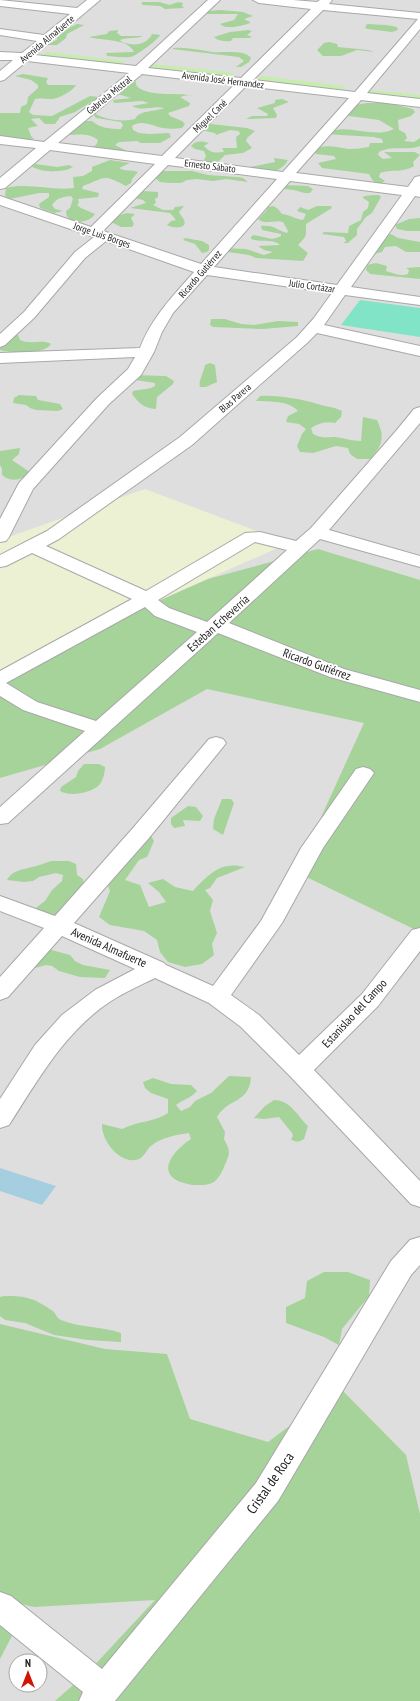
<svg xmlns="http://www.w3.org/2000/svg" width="420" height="1701" viewBox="0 0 420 1701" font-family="'PT Sans Narrow',sans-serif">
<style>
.residential{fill:#dfdede;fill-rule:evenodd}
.farmland{fill:#ebf1d2}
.grass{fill:#c5edab}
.forest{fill:#a5d39a}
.pitch{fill:#82e4c7}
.water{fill:#a6cee1}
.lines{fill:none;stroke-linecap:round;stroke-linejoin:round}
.minor-casing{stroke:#a8a8a8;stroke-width:2}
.minor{fill:#fff;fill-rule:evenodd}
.labels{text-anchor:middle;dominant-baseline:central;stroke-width:3.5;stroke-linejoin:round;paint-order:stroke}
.far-street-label{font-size:10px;fill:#212121;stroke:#fff}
.street-label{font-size:12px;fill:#212121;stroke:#fff}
.near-street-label{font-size:14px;fill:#212121;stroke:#fff}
</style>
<rect width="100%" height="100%" fill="#f2efe7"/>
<!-- residential -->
<path class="residential" d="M0,0H420V1701H0ZM16,1661H40V1685H16Z"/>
<!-- farmland -->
<path class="farmland" d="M145,489L289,543L0,671V540Z"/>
<!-- grass -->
<path class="grass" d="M46,52L125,61L124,63L121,64L42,55Z
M152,64L234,73L233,75L229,76L148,67Z
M262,76L345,86V88L341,89L258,80L259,78Z
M369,90L420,95V99L365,93Z"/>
<!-- forest -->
<path class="forest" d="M143,2H159L170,5C175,3 177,1 183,3L182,6L184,8L165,9L160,6L143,5L141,3Z
M221,10L243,12L253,16L244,19L250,22V23C242,26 226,30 220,24L234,20L238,14H201L208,11Z
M77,24L84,25L67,34L66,38L57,45H49V44L58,39L47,33L67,29Z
M367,24L386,25L397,27L398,30L392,32L368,29L365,28Z
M118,30L117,33L121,36H143C136,39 128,37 120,40L122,42C133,46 146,46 152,34L160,35C159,39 137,55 133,56C126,59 114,56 107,56L106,53L134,52C128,38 102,41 89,37L107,34L109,31Z
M248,30L252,31L247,35L252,37L250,38H233L231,41C225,42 218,41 214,37L230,32Z
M329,42L337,44L338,47L368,50L374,52L357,50L341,56H323L317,50L324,43Z
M174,48C187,47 199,50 212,52C222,53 245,49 251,58L249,62L241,67H236L244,61L239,57L172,49Z
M23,74L48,78L46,82L48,85H76C73,91 58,99 51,99C45,99 41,98 35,99L29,112L33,115L52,116L90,96L99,97L75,112L60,117L55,124H45L39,118L31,119L38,126L28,128L31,136L34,139H0V113H20L21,107L27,104L28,97L38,88V85L31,80L15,76Z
M135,80C136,83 136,86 139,88C152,97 179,92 194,96L188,95L180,97L190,103L189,106L168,113L170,116L182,121L185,124L182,128C175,129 170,129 163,128C152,126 142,119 132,126L133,130L139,133L149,134L169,133L171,137L160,143H141L137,141L119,142L115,145L127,151L124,155L56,147L58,142C68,145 96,155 98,140C88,132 77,135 66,135L82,121H92C99,128 111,129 121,129L123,125L121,122L96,118L93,114L94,111L102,108L96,110V114C105,120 125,122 135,119C139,110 155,112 164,108C153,105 143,112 132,106L149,103L142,101L114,103L113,100L131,98L114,93L127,81Z
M282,99L289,102L273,108L277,115L276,118L246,119L252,116H267L268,114L257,108L275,103V100Z
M367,103H388L413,109L415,112L411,116L398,120L399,130L405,133L407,138L404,141L414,142L420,138V146C407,151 392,145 379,152L378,155L383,159L392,158L384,152H415L420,155L413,162L414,166C403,173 392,169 380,173L379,177L385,181L380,184L373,181L369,174L322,168L318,163L336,159L334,156L316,154L314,150C325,143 337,148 349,149C356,149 362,148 369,147L370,143H383L382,139L374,137L325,134C347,121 371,140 394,129L379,120L349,116L344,113L355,105Z
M202,123L247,128L255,131L247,138L246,141L252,148L243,153L225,155L219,161L224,164L213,166L205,164L204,160L206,156L204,151L195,149L191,146C196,140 202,141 209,143L204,146C210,153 215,153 224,152L222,148H237L236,137L240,134L239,131L230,130L216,135L215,133L200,130Z
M274,158L288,160C280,174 264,175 250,167L275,162Z
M110,160L130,163L119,168C126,172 131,169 138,172L132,179L131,183L126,186C102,174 107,177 83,186L82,189L99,193L98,197L78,199L79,203L77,205L81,208L95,214C89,224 66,226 66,211L70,208L73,199L71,196C62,197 57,198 52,205L55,209L63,211L54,213L40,208L39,204L49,197V193H39L10,199L5,196L6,188C28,182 51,191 74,188L73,177L83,176L92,171V167Z
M35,164L57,167L69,165L73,167C63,173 41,173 31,166Z
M164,171H192L208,175L237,177L243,178L248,182L226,179L213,181L197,179L187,180L181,183H170L160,182L155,178L157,174Z
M286,185L308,186L313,189L310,193C305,193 303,193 298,191C293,189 285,190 278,187Z
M142,191L158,192V197L155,199L156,203L153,205L163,210H173L175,207L184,206L179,212C180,215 183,217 184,220C188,230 172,228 167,225L171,221L176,220L170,213L130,208L146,203L143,200L134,198Z
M374,195H379L381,197L372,213L366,217L357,229V235L348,243H343L346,241L344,237L322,234L324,232L348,233L349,226L361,220L363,212L368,208L369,202L363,198L364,196Z
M273,206L277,208L282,214C291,215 295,219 303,220L306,214L297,211L300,207L308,210L317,206H331L332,208L306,224C306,238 307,235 298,245L308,253L303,261L256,258L249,255L228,252L224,248L246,249L264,255L273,252L264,250L258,246L280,245C273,238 261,243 251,239V237L253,235C263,236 271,242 281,236V234L262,230L261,226C276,225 275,230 287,233L288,231L283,222C275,219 265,226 258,219L266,211L268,207Z
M127,213L135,214L131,218L134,224L132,227H121L111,222L113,217Z
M420,218V231H407L397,229L395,225L409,219Z
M391,234L398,238L420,242V252H406L396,246L385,247L382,252L374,254L373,250L383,237Z
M185,238L202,241L209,245V250L207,252L202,253L195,244L183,240Z
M376,263L387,266L386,271C393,273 401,277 408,274L409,270L406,268L420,267V279L370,274L366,270L367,265Z
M211,319H225L241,324L254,325L278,321L298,322V326L263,329L213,327L210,325Z
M13,334L18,335L20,340C31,345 42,339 51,344C44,355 12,353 0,350V346Z
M210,363L215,365L217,382L206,387H200C198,381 204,372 205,365Z
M131,375L166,376L174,381L173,384L157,397L156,409C143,408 139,403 132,394L133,391C140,389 149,390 155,386V383L129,379Z
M19,395L36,396L38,400L60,404L63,409L58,411L36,410L30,408L26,405L13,403L14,398Z
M260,396C280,395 299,399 318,404C327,407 332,406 342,411L341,417L335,423C326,421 319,423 311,428L313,434C323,439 325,437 335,437C344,438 352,441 361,441L363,417L377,420C385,437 383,445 370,459H357L350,454L348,448L336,446L313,453L300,452L297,446L302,434L306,429L299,424L286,422L288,416L298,411C288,400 270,402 256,401Z
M20,448L19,454L12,460L31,473C21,480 12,483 2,475V469L0,465V451Z
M318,549L420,580V932L296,872L364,723L207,689L100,749L0,778V671L208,579Z
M84,764H99L105,767C105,772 103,781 99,785C91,793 70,797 60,791L61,787L76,777L78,771Z
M222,799H231L234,803L223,835L213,829L214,819Z
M188,806L196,807L203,816L200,821L183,820L185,826L174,828L171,824V818Z
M143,834L151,836L154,841L147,857L139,860L125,880L140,885L149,907L166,902L159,892L148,883L163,879L175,887L193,891C201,882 216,866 229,866C234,865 239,866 245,867L217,878L210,888L205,890L213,900L210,911L217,933L212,944L214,955L202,964L185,967L168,962L160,952L157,940L144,931L110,925L99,917L110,891L106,880Z
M51,861H69L76,864L77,875L83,879L84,884L59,919L33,910L45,901L52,890L62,881L63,875L56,873L39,877L33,881L24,882L7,880C12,870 22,870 32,867C38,866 44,863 51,861Z
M48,949L70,955L75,961L83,965L110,970L105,978L80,977L59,971L52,966L46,965L28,970Z
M229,1076L251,1077C249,1104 229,1097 217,1117L225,1132L224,1139C231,1152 230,1153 224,1167C222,1172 218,1179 214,1182C208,1186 199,1185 193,1185C154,1179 167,1155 191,1139L189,1133C177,1135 161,1137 151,1146C147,1149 144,1157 139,1159C121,1166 101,1141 102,1124L122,1129C137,1121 155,1122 168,1113V1099L151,1093L145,1088L143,1082L153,1078L171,1084L191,1085L197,1091C191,1098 184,1099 176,1105L181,1111L190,1107L195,1101L211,1093Z
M274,1100C291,1100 298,1117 308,1126L304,1139C299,1142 296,1143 291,1139L293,1136L292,1133L279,1117L264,1119L254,1118L265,1106Z
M324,1272H348L370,1280L369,1296L342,1329L339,1345L324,1337L286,1323V1307L305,1298L307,1281Z
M4,1296C28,1296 33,1298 53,1311C56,1314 57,1318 61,1320C80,1328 102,1326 121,1333V1342L88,1340L54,1335L25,1323L5,1320L0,1316V1297Z
M0,1324L105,1349L167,1354L190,1419L268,1442L340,1388L406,1455L420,1514V1701H55L89,1671L155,1600L34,1607L0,1599Z
M0,1619L15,1630L0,1659Z"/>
<!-- pitch -->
<path class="pitch" d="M360,300L420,308V337L341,325Z"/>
<!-- water -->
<path class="water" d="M0,1168L56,1186L42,1205L0,1191Z"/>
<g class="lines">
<defs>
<path id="minor" d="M0,0L77,8L87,0H100L35,55L136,66L208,0H220L148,68L241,78L311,9L259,3L253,0H293L317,2L320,0H332L329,4L420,13V29L367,93L420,99V107L361,100L296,173L408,187L415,177L420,176V197L415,196L351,287L420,297V305L345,295L324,325L420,346V356L317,333L307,343L192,445L59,539L46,546L146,591L245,533L260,532L296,541L311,528L396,431L414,409L420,407V423L329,530L420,556V567L320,539L229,623L344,669L420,690V702L330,677L218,633L8,823L0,824V807L85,731L23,710L0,696V671L132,599L32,553L6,566L0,567V555L47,531L180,437L297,337L314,318L332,293L207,275L173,313L162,332L154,352L141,375L109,404L33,489L9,537L6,541L0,542V519L19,483L97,398L128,369L135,357L0,363V353L140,348C152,317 173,296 194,272L106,241L85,258L34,318L5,345L0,347V334L24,312L75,252L94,237L0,205V196L91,227L155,164L50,150L5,188L0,189V178L36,148L0,144V136L44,142L129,73L27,61L4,80L0,81V71L13,60H0V52L22,53L37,41L0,35V29L44,35L70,14L0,6ZM323,10L418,19L355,92L253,80ZM142,74L234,85L162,156L58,143ZM246,86L349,98L283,172L175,158ZM168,165L277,179L201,264L103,231ZM290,181L402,195L337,285L214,267ZM255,542L287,550L207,622L169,608L158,600ZM145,607L155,616L197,632L96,721L37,702L6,683Z
M216,737L223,739L226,743L223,747L149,838L74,923L164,963L166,965L213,986L261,921L301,848L356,769L363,767L370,769L374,773L323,848L282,923L231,995L259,1015L299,1055L362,994L412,930L420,928V951L378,1006L314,1070L420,1181V1207L411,1204L290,1076L241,1027L209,1003L155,978C141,985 125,992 111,1001C65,1031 38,1080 9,1125L0,1128V1099L35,1045L62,1015L95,990L135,969L62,936L8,997L0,1000V977L44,928L0,911V896L55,916L133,828L209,739Z
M420,1237V1265L411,1275L278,1501L115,1701H79L83,1692L0,1625V1592L11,1596L102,1669L256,1483L391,1261L410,1240Z"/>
</defs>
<!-- minor casing -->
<use href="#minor" class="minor-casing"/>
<!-- minor -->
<use href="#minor" class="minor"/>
</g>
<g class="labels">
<!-- far-street labels -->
<g class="far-street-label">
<text transform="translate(47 39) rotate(-40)">Avenida Almafuerte</text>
<text transform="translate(223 80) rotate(7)">Avenida José Hernandez</text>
<text transform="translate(109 95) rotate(-39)">Gabriela Mistral</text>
<text transform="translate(210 116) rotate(-44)">Miguel Cané</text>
<text transform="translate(210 166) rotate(7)">Ernesto Sábato</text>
<text transform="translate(102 235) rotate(19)">Jorge Luis Borges</text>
<text transform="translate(200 274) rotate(-49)">Ricardo Gutiérrez</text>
<text transform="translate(312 286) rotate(8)">Julio Cortázar</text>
<text transform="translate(235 398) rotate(-41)">Blas Parera</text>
</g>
<!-- street labels -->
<g class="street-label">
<text transform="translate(218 623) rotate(-42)">Esteban Echeverría</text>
<text transform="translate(317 664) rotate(20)">Ricardo Gutiérrez</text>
<text transform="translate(109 947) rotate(24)">Avenida Almafuerte</text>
<text transform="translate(354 1013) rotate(-47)">Estanislao del Campo</text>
</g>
<!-- near-street labels -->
<g class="near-street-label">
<text transform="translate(270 1483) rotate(-55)">Cristal de Roca</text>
</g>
</g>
<!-- north arrow -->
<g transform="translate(28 1673)"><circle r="19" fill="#ffffff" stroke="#a6a6a6"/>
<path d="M0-3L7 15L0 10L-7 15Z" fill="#d21400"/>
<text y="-6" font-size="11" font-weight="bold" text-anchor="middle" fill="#212121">N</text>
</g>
</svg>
